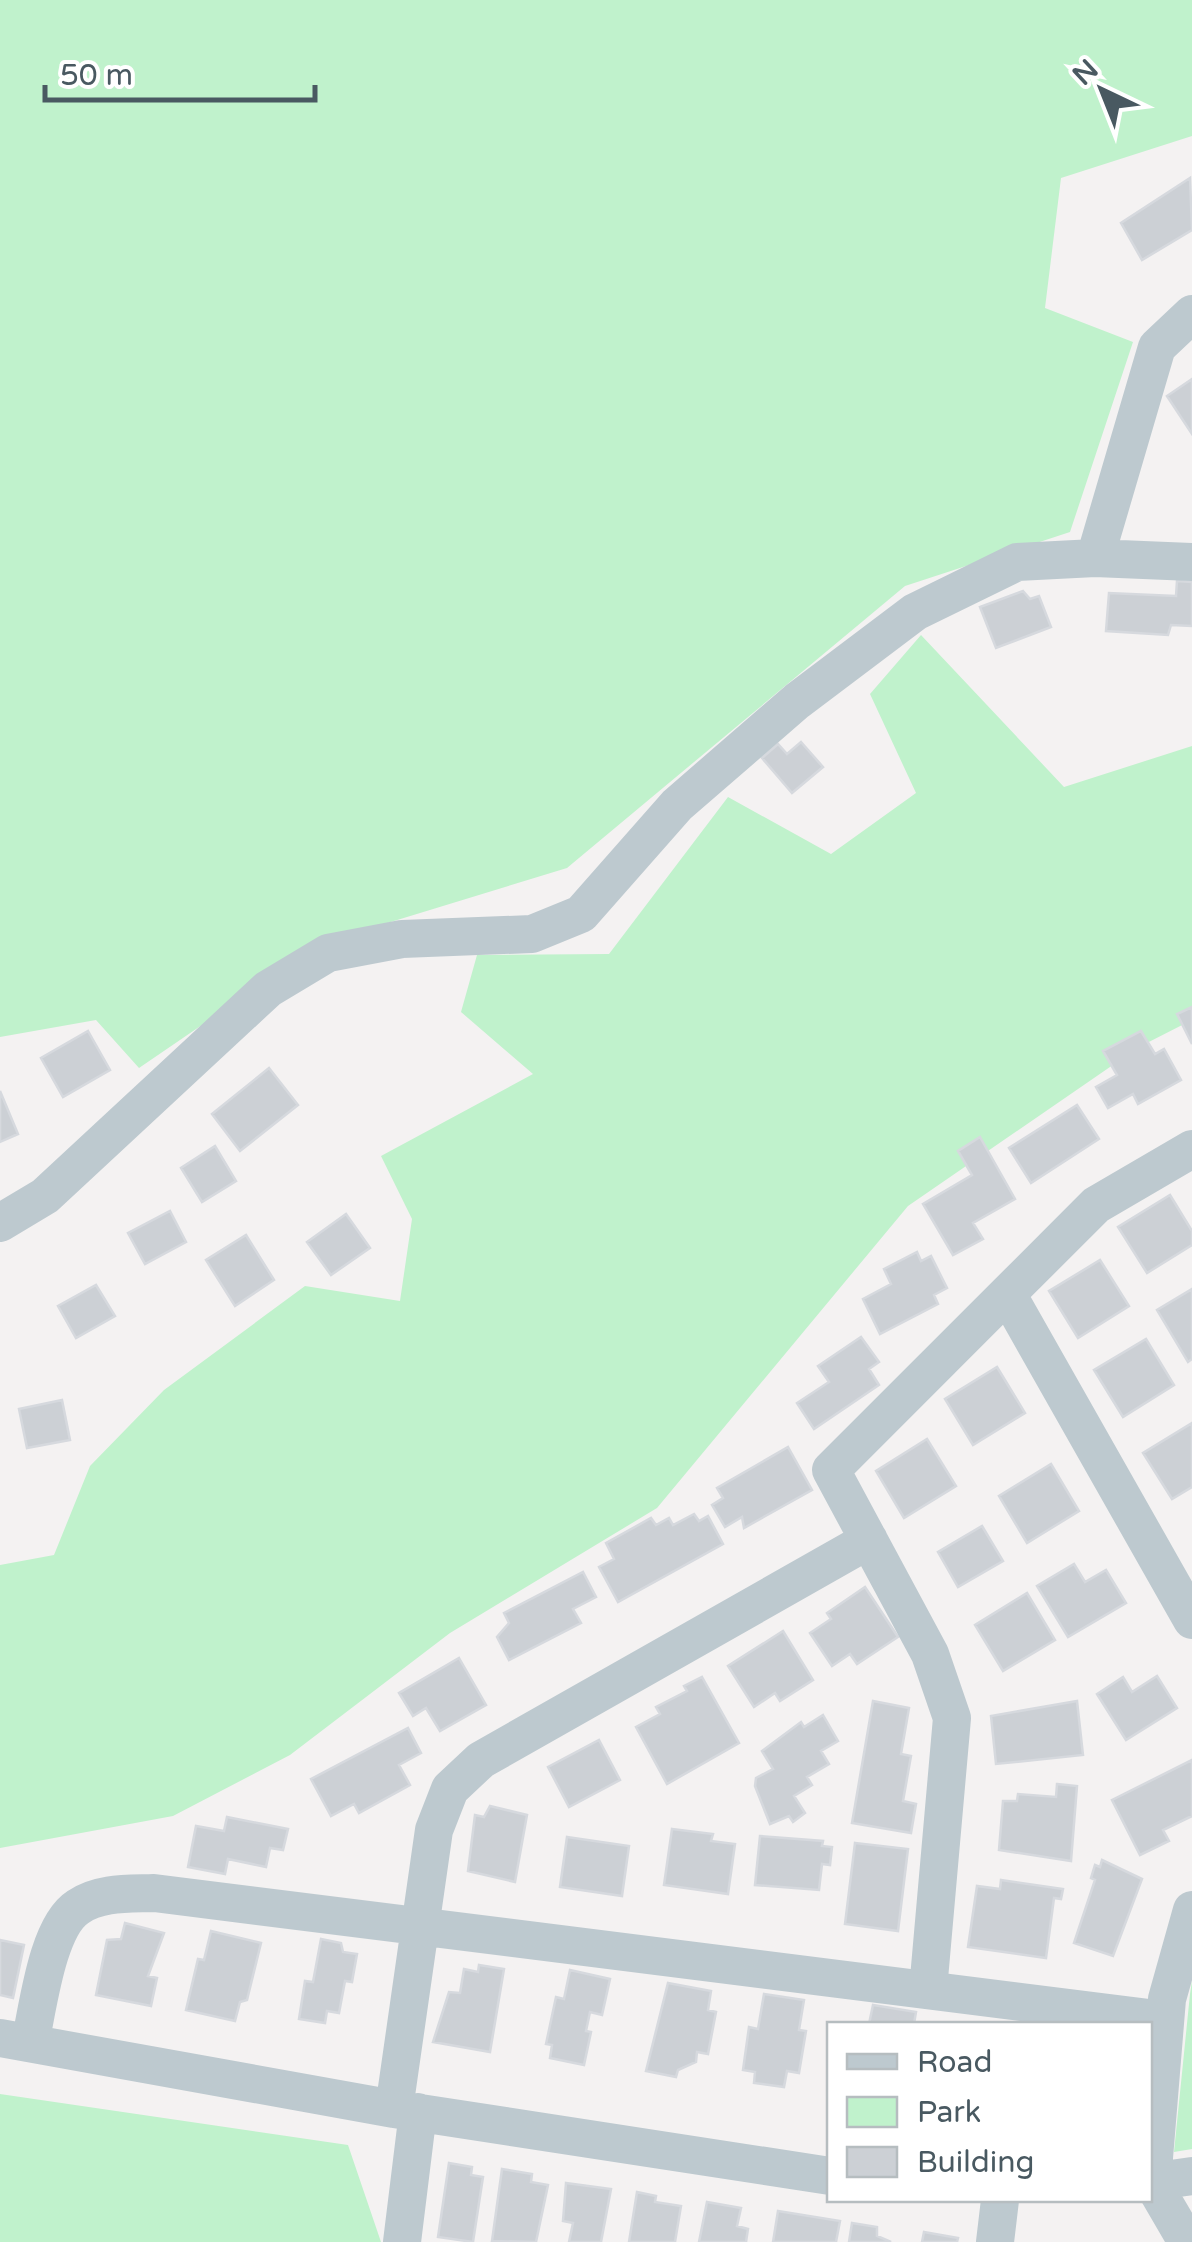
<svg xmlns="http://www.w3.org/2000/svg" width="1192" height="2242" viewBox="0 0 1192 2242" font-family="'Varela Round',sans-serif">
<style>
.green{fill:#c0f2cc}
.building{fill:#ccd0d5;stroke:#d6d9de;stroke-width:2.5}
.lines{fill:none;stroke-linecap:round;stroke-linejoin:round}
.minor{stroke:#bdc9cf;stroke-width:38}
</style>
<rect width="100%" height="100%" fill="#f4f2f2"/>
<!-- green -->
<path class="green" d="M0,0H1192V136L1061,178L1045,308L1133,342L1070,532L905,586L567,868L322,943L139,1068L96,1020L0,1037Z
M921,635L1064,787L1192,746V1020L1139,1047L908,1206L657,1508L450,1633L290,1755L173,1816L0,1848V1565L54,1555L90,1466L164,1390L305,1286L400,1301L412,1219L381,1156L533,1074L461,1012L477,955L609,954L728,797L831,854L916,793L870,694Z
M1192,1981V2149L1174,2152L1190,1994Z
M0,2094L348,2145L381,2242H0Z"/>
<!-- building -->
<path class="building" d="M1190,178L1192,230L1142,260L1121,223Z
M1192,379V434L1167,396Z
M1177,581L1192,582V626L1171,625L1168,635L1106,631L1109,593L1176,596Z
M1023,591L1030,599L1039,596L1051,627L996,648L980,607Z
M801,742L823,767L792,793L762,758L778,744L787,754Z
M1192,1007V1044L1177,1014Z
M88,1031L110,1070L63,1097L41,1058Z
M1141,1031L1155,1054L1164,1049L1181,1080L1138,1104L1133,1094L1108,1108L1096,1087L1117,1075L1103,1051Z
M269,1068L298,1105L240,1151L212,1114Z
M0,1091L18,1134L0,1142Z
M1077,1105L1099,1139L1031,1183L1009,1148Z
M980,1137L1015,1199L973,1223L983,1239L953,1255L923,1204L972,1175L958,1151Z
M215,1146L236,1181L202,1202L181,1168Z
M1170,1195L1192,1231V1245L1147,1273L1118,1227Z
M170,1211L186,1242L145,1264L128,1233Z
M346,1214L370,1248L331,1275L307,1242Z
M246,1235L274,1280L235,1306L206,1260Z
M917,1252L921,1261L931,1256L947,1288L934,1295L938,1304L880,1334L863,1299L891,1284L884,1269Z
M1100,1260L1129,1306L1078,1338L1049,1291Z
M96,1285L115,1316L76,1338L58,1306Z
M1192,1289V1359L1188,1362L1157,1310Z
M861,1337L879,1362L869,1369L879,1385L814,1429L797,1403L829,1382L818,1366Z
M1146,1339L1174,1385L1123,1417L1094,1370Z
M997,1367L1025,1413L973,1445L945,1399Z
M62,1400L70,1440L27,1448L19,1409Z
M1192,1423V1487L1172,1499L1143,1453Z
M927,1439L956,1486L904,1518L876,1471Z
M788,1447L812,1490L744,1528L742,1517L725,1527L712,1505L723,1498L717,1488Z
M1051,1464L1079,1511L1027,1543L999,1496Z
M694,1514L699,1521L708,1516L723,1544L618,1602L599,1567L614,1559L606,1543L651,1518L656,1525L669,1518L673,1525Z
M982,1526L1003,1561L958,1587L938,1552Z
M1074,1564L1085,1582L1106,1570L1126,1603L1068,1637L1037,1586Z
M583,1572L596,1597L573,1609L581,1623L509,1660L497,1637L509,1623L504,1613Z
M865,1587L898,1637L857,1664L850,1654L832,1666L810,1633L831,1619L827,1613Z
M1027,1593L1055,1640L1003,1671L975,1625Z
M783,1631L813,1680L780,1701L775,1693L754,1707L728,1666Z
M459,1658L486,1705L440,1731L426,1708L413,1716L399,1693Z
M1157,1676L1177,1708L1126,1740L1097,1694L1123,1677L1132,1692Z
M702,1677L739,1743L667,1784L636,1727L660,1714L656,1707L687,1691L684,1686Z
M873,1701L909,1708L901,1754L911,1756L903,1801L916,1804L911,1833L852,1823Z
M1077,1701L1083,1755L996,1764L991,1716Z
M823,1715L838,1741L821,1751L829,1764L807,1777L812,1785L794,1796L805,1813L793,1822L789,1816L770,1824L755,1786L756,1778L773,1769L762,1751L801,1722L804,1727Z
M408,1728L421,1753L399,1765L410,1785L359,1813L354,1804L331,1816L311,1779Z
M599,1740L620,1780L569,1807L548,1767Z
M1192,1760V1816L1163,1830L1169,1841L1140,1855L1112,1800Z
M1057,1784L1077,1786L1071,1861L999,1850L1003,1801H1017L1018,1794L1056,1797Z
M490,1806L527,1815L515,1882L468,1871L475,1815L484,1817Z
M227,1817L288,1829L283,1850L270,1848L266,1867L228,1859L225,1874L188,1867L196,1826L224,1831Z
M672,1829L713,1834L711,1841L735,1844L728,1894L664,1885Z
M760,1836L823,1841L822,1846L832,1847L830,1865L822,1864L819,1890L755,1885Z
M567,1837L629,1846L622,1896L560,1887Z
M855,1843L908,1849L898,1931L845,1924Z
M1102,1860L1142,1879L1113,1956L1074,1943L1095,1880L1091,1878L1095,1865L1100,1867Z
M1001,1880L1063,1889L1061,1899L1054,1898L1046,1958L968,1947L977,1886L1000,1889Z
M125,1923L164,1933L148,1976L157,1978L151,2006L96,1995L107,1940L121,1939Z
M211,1931L261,1943L247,2000L240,2002L235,2021L186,2010L198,1959L204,1960Z
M321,1939L341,1943L343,1952L357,1954L352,1982L345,1981L339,2013L327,2011L325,2023L299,2019L305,1981L313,1982Z
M0,1940L24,1945L13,1998L0,1995Z
M479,1965L504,1969L490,2052L433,2042L449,1992L460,1993L464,1969L478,1972Z
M570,1970L610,1979L602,2015L590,2012L586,2031L591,2032L584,2065L550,2058L552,2045L546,2044L556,1997L564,1999Z
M668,1983L711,1991L708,2010L716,2012L708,2054L697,2052L696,2062L678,2070L676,2077L646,2071Z
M764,1994L804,2000L799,2030L806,2031L799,2073L787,2071L784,2087L754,2083L755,2072L743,2070L749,2027L758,2029Z
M873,2005L916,2012L914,2024H869Z
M449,2163L472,2167L471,2175L483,2177L473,2242L438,2237Z
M502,2169L532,2174L531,2182L548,2185L536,2242L492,2241Z
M566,2183L611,2189L601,2242H569L573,2223L563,2221Z
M637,2192L656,2196L655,2202L681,2206L675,2242H629Z
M707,2202L741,2208L737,2226L748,2229L746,2242H699Z
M778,2211L840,2221L836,2242H773Z
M852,2223L877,2227V2236L891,2242H849Z
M924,2232L958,2238L957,2242H922Z"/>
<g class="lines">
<!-- minor -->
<path class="minor" d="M1095,558L1157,347L1192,314
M0,1223L45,1196L268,989L328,953L402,939L532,934L581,914L677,805L797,701L915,612L1017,562L1095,558L1192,562
M1009,1297L1192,1620
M928,1990L952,1718L930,1654L831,1470L1096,1205L1192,1149
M0,2038L394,2109L830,2176
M30,2043C38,2008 47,1927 78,1907C100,1892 129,1894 154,1893L1165,2020
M394,2109L434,1830L450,1789L481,1760L869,1540
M1150,2182L1192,2176
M402,2242L418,2112
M995,2242L1000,2200
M1187,2242L1152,2182L1167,1999L1192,1910"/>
</g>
<!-- legend -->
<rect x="827" y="2022" width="325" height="180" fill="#ffffff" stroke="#b6bdc0" stroke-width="2.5"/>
<rect x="847" y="2054" width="50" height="15" fill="#bdc9cf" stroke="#b6bdc0" stroke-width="2.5"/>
<text x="917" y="2072" font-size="30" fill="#495961">Road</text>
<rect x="847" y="2097" width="50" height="30" fill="#c0f2cc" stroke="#b6bdc0" stroke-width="2.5"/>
<text x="917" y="2122" font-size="30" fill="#495961">Park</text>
<rect x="847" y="2147" width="50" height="30" fill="#ccd0d5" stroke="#b6bdc0" stroke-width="2.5"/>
<text x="917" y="2172" font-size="30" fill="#495961">Building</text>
<!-- north arrow -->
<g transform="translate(1102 90) rotate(317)" stroke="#ffffff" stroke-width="8" paint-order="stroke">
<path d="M0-8L18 38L0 25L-18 38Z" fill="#495961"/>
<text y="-15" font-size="28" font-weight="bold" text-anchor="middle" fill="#495961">N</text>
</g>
<!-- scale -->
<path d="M45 85v15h270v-15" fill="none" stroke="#495961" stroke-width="5"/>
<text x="60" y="85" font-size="30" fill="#495961" stroke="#ffffff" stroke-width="8" paint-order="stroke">50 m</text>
</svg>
